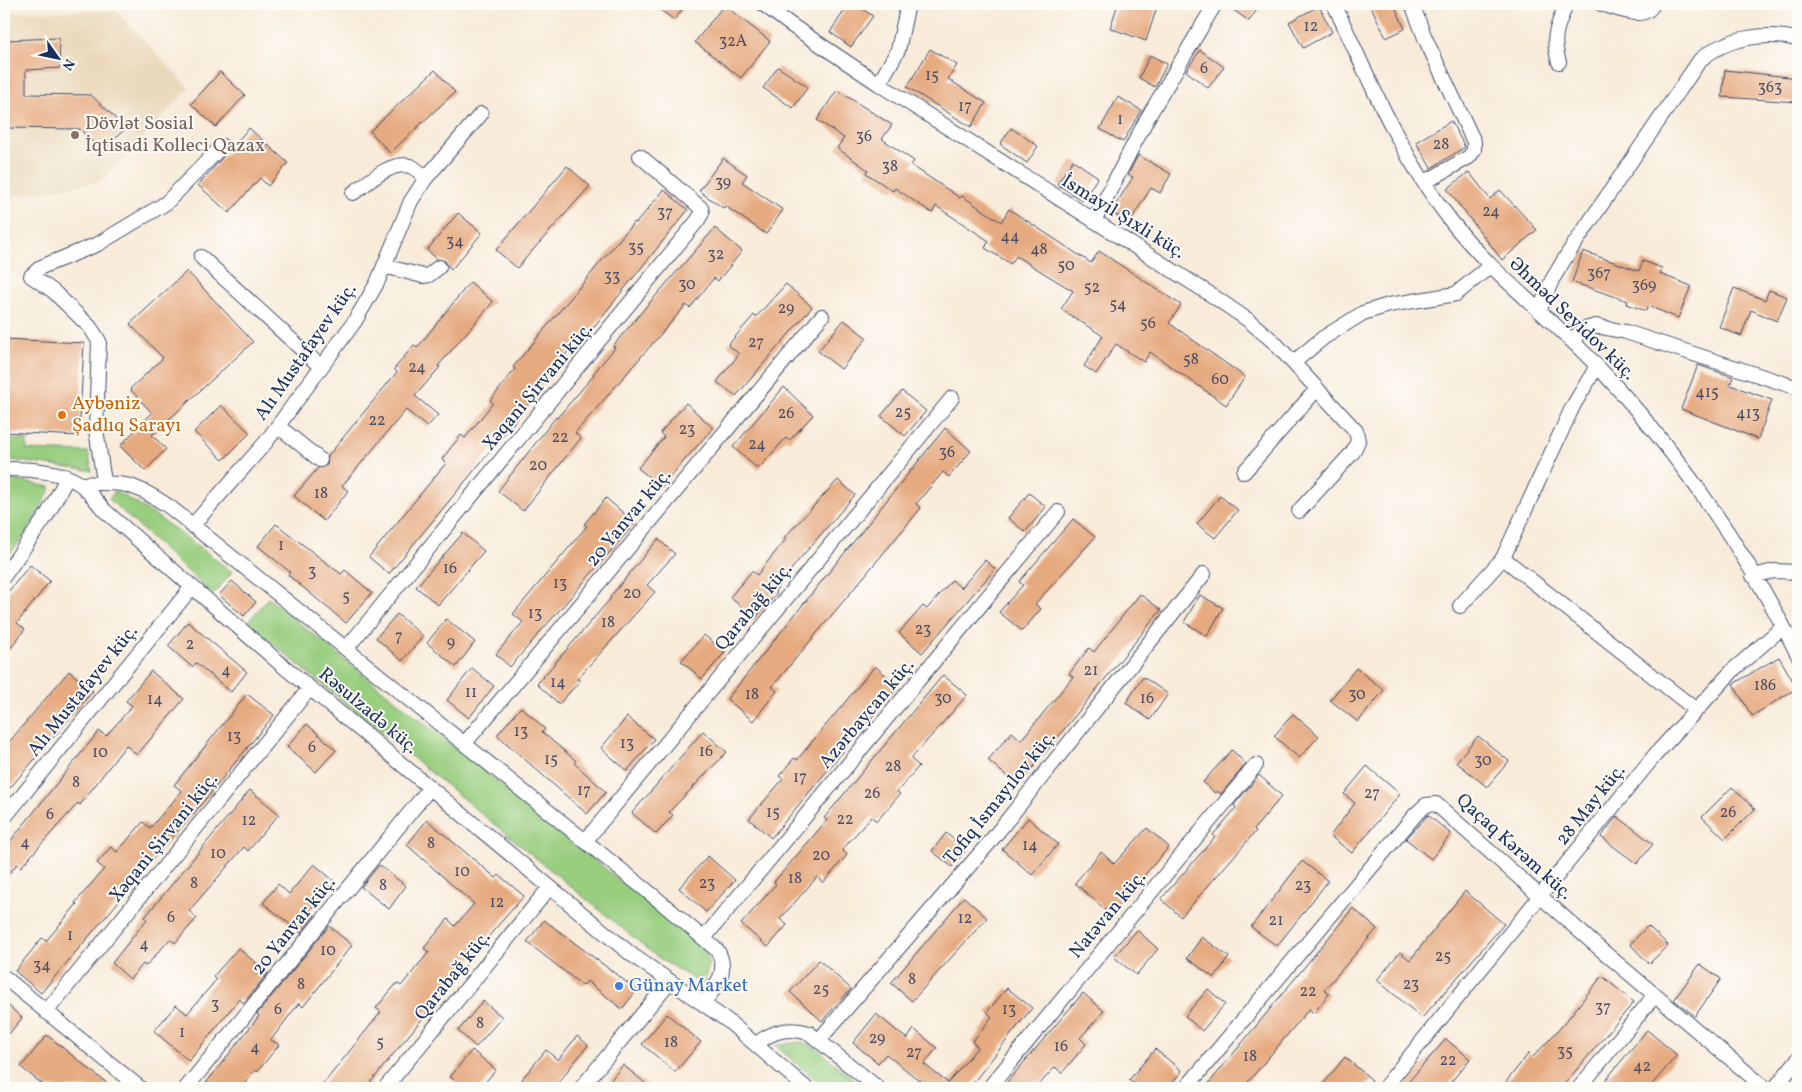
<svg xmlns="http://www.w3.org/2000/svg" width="1802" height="1092" viewBox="0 0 1802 1092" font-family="Vollkorn,serif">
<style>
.built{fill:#ead8ba}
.green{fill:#99ce7f;stroke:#5a7e6e}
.building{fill:#e6aa80}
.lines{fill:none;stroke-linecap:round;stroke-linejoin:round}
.street-casing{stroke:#3c4b70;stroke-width:16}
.street{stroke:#fff;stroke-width:14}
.education-dot{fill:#8d6e63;stroke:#fdfcf7;stroke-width:2}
.food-dot{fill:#e8710a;stroke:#fdfcf7;stroke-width:2}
.shop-dot{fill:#3f7fe0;stroke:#fdfcf7;stroke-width:2}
.labels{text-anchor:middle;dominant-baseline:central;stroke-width:4;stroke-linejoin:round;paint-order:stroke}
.number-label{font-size:16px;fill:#4e4e66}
.education-label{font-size:19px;fill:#785e54;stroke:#fdfcf7;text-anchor:start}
.street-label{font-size:19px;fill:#1b2f5e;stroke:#fdfcf7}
.food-label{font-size:19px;fill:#c56008;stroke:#fdfcf7;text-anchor:start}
.shop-label{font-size:19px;fill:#366cbe;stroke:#fdfcf7;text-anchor:start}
</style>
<rect width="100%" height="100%" fill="#fdfcf7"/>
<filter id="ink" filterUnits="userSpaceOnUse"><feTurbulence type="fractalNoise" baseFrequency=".02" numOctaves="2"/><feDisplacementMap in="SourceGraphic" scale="10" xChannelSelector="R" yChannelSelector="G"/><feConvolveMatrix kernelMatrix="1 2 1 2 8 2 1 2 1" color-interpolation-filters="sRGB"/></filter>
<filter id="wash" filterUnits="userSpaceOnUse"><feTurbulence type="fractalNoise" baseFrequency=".0096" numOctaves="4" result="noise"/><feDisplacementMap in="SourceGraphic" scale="20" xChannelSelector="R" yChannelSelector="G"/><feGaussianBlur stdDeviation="1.12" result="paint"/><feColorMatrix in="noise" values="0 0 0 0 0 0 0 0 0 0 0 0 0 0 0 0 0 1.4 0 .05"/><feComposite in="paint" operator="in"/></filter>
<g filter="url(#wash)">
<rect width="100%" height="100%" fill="#f8ebd9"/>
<!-- built -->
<path class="built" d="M116,11L189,88L103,181L4,198V26L14,12Z"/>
<!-- green -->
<path class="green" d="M4,439L27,440V450L88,452L92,471L4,459Z
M9,479L51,487L33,523L6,560L4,559V480Z
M115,491C157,514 194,543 232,572L213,595L109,499Z
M268,598L704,948L709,962L704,985L660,959L247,623Z
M802,1042L816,1048L864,1088H825L775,1045Z"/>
<g id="blocks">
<!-- building -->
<path class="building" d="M653,4H687L674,20Z
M849,4H855L873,16L851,47L830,32Z
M1118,4H1158L1146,41L1110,28Z
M1225,4H1261L1249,21Z
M1370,4H1394L1405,29L1386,38Z
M724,5L770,41L741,78L695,42Z
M1319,6L1332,32L1303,48L1289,22Z
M59,38L60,68L26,70V94L91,95L126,128L102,151L80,129L4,128V40Z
M930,49L957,65L948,79L986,103L971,127L907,87Z
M1200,50L1224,67L1208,88L1186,71Z
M1150,55L1167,64L1155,87L1139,78Z
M778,67L808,87L793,108L763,88Z
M435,70L455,92L390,153L370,131Z
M1725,70L1798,78V102L1722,97Z
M220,72L245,95L216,127L191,104Z
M837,90L892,125L882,139L914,161L911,165L960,198L962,196L1001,222L1009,209L1091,263L1099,251L1181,305L1169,323L1245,377L1226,405L1150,352L1144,362L1116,344L1096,374L1084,366L1103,336L1061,309L1073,291L1016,256L1011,264L985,248L989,241L936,206L932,213L895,188L893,191L866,173L868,170L837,148L844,138L817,120Z
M1118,97L1141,110L1123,142L1100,129Z
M1451,121L1465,147L1431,168L1416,142Z
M249,128L288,163L268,186L260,178L229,213L198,185Z
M1011,128L1038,146L1027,163L1000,144Z
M1138,155L1171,174L1160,193L1151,188L1129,223L1111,212L1133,177L1128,175Z
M723,158L747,175L742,182L783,210L766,234L725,206L723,208L699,191Z
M1073,160L1098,177L1082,201L1057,184Z
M567,166L590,186L517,268L496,250Z
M1469,172L1490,199L1500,190L1537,230L1502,260L1447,189Z
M664,190L688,210L587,335L584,332L534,393L536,395L515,421L389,574L369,557L446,463L442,459L461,435L465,438L493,403L490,401L515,369L513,367L634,222L636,223Z
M458,213L482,233L451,270L445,261L437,259L427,250Z
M715,228L742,251L718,281L714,278L690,308L686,305L575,433L581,438L523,511L498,491L556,417L557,418L594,375L593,374L615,348L613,346L645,308Z
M1583,251L1639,271L1643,261L1662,268L1660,274L1691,286L1678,318L1648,306L1646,311L1627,304L1628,301L1572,282Z
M187,271L253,342L152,435L166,449L145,471L120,446L152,413L130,389L163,358L130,324Z
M470,282L493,302L438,366L440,367L415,396L438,415L427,427L406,410L342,486L348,491L324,521L294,496L318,468L327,465L328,456L397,372L394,369L414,345L417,348Z
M786,284L812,307L736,396L717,382L739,354L728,345L754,315L756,317Z
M1734,288L1765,300L1769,290L1787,297L1777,321L1751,310L1741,336L1719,327Z
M844,320L867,338L841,369L818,351Z
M4,339L84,343L79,436L4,432Z
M1698,365L1733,377L1730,385L1772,400L1758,439L1681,409Z
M784,387L813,415L789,441L786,438L758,469L733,447Z
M902,391L926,411L905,436L881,416Z
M686,403L713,428L661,487L638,468L664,437L660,433Z
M221,405L250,433L223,460L194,432Z
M945,428L971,451L949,477L943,472L916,504L921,508L772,687L777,691L753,721L727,699Z
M838,480L855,495L797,562L775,591L777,593L755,619L730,597L752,571L757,575L786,539L784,538Z
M1029,493L1046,507L1025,532L1008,518Z
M1220,496L1238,510L1215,538L1197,524Z
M606,498L635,523L510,667L496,654L523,622L513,614L587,526L584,524Z
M1073,519L1095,537L1035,604L1041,609L1022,631L999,612L1023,585L1019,582Z
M276,524L341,574L345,570L372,593L346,623L288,575L290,572L258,546Z
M463,533L484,551L438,605L416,587Z
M658,539L675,554L647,585L655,592L577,679L580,681L559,704L537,684L611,598L610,597Z
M985,560L995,569L922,653L899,633L923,606L927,609L952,580L961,588Z
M30,565L50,581L17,623L25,629L4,657V597Z
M232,581L256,602L244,616L219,595Z
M1140,594L1161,610L1018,786L988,760L1012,732L1021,740L1073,677L1069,674L1089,648L1094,652Z
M1200,595L1223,608L1207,636L1184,622Z
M397,614L423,636L402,661L376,638Z
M446,619L475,642L456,667L427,643Z
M188,622L247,672L231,692L196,663L192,667L168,646Z
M704,635L725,652L702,679L681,661Z
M1779,657L1797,688L1752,716L1733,684Z
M875,666L898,686L771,838L749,819L783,779L779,776L794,758L797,760Z
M472,668L494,686L469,718L447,700Z
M1356,668L1384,690L1358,722L1330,700Z
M69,671L93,691L4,795V748Z
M151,671L184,699L137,755L126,745L80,805L78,803L21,867L17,864L4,880V849L99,731L106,736L132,706L126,701Z
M943,675L967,695L911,759L919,766L897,792L900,794L877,821L871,817L842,850L847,855L823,883L817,877L780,919L787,925L768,947L741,924L776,884L774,882L827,820L824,818Z
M1143,677L1168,694L1150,720L1126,703Z
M247,694L274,715L200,806L117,899L119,901L41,993L15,971L42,938L46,941L77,904L75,903L104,869L97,863L111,847L117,852L143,822L150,828L182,791L174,785Z
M521,707L545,729L542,732L576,761L574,763L606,792L587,814L497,735Z
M1293,714L1319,736L1299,758L1274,736Z
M627,717L654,739L627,771L601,748Z
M307,724L336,750L316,772L287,747Z
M703,731L727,752L669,812L673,815L656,834L632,813Z
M1478,736L1509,761L1487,787L1456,762Z
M1232,750L1246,764L1221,794L1217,791L1215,793L1203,782Z
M1367,766L1400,794L1352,853L1330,836L1355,803L1344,794Z
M1259,775L1282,796L1254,829L1256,831L1181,917L1161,899L1215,837L1213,835L1236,808L1234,805Z
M1732,787L1755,809L1725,839L1702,817Z
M250,790L279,814L248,851L244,847L189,911L197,918L175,943L170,939L146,966L143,964L130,979L112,963L147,919L145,917Z
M1428,815L1451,834L1431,859L1406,839Z
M1617,816L1653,844L1637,864L1601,837Z
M1028,818L1058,844L1032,875L1002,849Z
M427,820L496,878L499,875L524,896L494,930L366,1088H320L381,1012L376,1008L397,983L401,986L429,952L424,948L448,919L455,926L474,904L407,845Z
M1147,828L1169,847L1110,914L1075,883L1101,852L1114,864Z
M946,833L966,850L952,867L932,851Z
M708,856L735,880L706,912L679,888Z
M1302,861L1328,881L1277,946L1251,927Z
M314,864L334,881L310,910L315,915L301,933L263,903L278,884L289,894Z
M379,865L406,886L389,909L361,887Z
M1465,891L1504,924L1422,1018L1377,980L1400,952L1410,960Z
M964,897L987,918L912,1001L891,983Z
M1353,908L1377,929L1324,990L1329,994L1314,1013L1309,1009L1243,1088H1205Z
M544,920L637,990L622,1009L587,981L583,986L527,942Z
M329,926L352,945L303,1007L299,1003L271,1040L279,1045L257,1072L255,1070L241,1088H202L259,1016L257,1014Z
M1648,926L1668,945L1649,964L1630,944Z
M1137,930L1158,949L1136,975L1114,957Z
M1202,937L1229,957L1214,978L1187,958Z
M238,948L268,973L244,1003L239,999L189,1061L154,1031L176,1005L187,1014L216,980L213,977Z
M819,960L851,989L822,1021L790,992Z
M1700,964L1721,979L1695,1016L1674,1000Z
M1602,976L1634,1002L1561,1088H1501L1529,1053L1533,1057L1563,1025Z
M1007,988L1032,1008L969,1088H914L920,1081L886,1054L878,1063L853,1043L876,1014L907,1039L914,1029L937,1048L924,1064L948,1083L978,1047L972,1042L992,1017L987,1012Z
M1208,989L1225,1004L1202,1031L1185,1016Z
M1083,993L1104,1011L1080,1038L1086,1044L1062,1073L1055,1067L1036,1088H1002Z
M483,1001L502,1017L476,1047L458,1031Z
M4,1002L22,1018L4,1040Z
M667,1014L701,1042L675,1072L642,1044Z
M1647,1030L1677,1055L1649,1088H1599Z
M47,1035L83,1064L113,1088H47L21,1067Z
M577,1036L588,1045L554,1088H533L522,1079L546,1050L558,1060Z
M1446,1039L1470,1059L1446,1088H1403Z
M1155,1049L1182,1071L1168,1088H1139L1129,1080Z
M472,1050L496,1070L480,1088H464L450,1077Z
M1345,1057L1372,1080L1365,1088H1320Z
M623,1065L651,1088H604Z"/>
</g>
</g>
<g filter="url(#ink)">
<use href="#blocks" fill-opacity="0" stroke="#3c4b70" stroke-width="1"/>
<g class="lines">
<defs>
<path id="street" d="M763,4L791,25L879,84L1213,296L1248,320L1274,342L1356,431L1358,441L1353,452L1299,511
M1334,4C1369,79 1400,155 1451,221C1494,276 1550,316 1597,366C1677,450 1746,551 1798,655
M1412,4L1425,38L1474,142V150L1469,157L1425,182
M1601,4C1617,8 1644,22 1653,4
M1559,62C1551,36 1557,28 1566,4
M879,84L898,50L908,4
M353,193C368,183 390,161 410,166C416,168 421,174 426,178
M1094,221L1148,117L1215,4
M201,257L321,367
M384,266L423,276L429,275L439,267
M1539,311L1552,280L1567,255L1700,60C1726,37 1765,32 1798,39
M1571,340L1585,329L1596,326L1626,332L1798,388
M1294,362L1323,338L1363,313L1389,305L1456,294L1490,266
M1597,366L1573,406L1503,558L1696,710
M278,426L320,460
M4,469C26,469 61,470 80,484C89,491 97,502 104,510L276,660L604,932L632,955L728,1021L806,1088
M1244,472L1317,389
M104,482L96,429L99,341L90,327L53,291L31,276L41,267L98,244L166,203L222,146
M80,484C123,481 135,483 171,508L656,898L717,950C730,971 716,985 704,1004
M192,526L266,442L355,321L377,283L411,201L426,178L481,114
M4,576L47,515L67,478
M1753,576L1774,571L1798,572
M1460,606L1503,558
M346,649L698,220L702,213L701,208L640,156
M465,743L822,316
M4,818L192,587
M586,840L952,398
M704,938L1058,512
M4,977L140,1088
M46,1012L310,688
M819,1040L989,843L1204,574
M757,1044C773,1030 789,1027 809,1033L878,1088
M186,1088L430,788
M385,1088L550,887
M581,1088L670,981
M989,1088L1256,765
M1186,1088L1415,815L1426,805L1436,804L1592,942L1765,1088
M1384,1088L1655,755L1734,669L1783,627
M1579,1088L1655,995
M1775,1088L1798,1059"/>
</defs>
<!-- street casing -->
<use href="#street" class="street-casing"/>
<!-- street -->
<use href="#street" class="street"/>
</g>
</g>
<!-- markers -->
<circle class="education-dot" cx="75" cy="135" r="5"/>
<circle class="food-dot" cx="62" cy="415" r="5"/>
<circle class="shop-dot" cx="619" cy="986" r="5"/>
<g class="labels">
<!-- number labels -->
<g class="number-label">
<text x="1311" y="27">12</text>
<text x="733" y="42">32A</text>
<text x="1204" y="69">6</text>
<text x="932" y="76">15</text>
<text x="1770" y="88">363</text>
<text x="965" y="107">17</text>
<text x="1120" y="120">1</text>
<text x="864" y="137">36</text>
<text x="1441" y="145">28</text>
<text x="890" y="167">38</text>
<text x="723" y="183">39</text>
<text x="1491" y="212">24</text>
<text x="665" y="213">37</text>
<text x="1010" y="237">44</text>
<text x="455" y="242">34</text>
<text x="636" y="248">35</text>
<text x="1039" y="250">48</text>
<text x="716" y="255">32</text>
<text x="1066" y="266">50</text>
<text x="1599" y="274">367</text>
<text x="612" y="277">33</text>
<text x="687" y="285">30</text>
<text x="1644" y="286">369</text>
<text x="1092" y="288">52</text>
<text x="1118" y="305">54</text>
<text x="786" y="309">29</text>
<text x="1148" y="324">56</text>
<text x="756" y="343">27</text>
<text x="1191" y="360">58</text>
<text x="417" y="368">24</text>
<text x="1220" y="380">60</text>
<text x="1707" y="393">415</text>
<text x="903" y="413">25</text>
<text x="786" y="414">26</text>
<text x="1748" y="414">413</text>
<text x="377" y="421">22</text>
<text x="687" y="430">23</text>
<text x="560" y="438">22</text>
<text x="757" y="445">24</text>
<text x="947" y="453">36</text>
<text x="538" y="466">20</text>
<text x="321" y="494">18</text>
<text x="281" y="546">1</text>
<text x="450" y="569">16</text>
<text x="312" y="572">3</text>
<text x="560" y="584">13</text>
<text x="632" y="594">20</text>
<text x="346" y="597">5</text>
<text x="535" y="614">13</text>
<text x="608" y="623">18</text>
<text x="923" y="630">23</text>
<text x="399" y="637">7</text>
<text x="451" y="643">9</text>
<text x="190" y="645">2</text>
<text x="226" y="671">4</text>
<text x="1091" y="671">21</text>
<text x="558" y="683">14</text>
<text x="1765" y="686">186</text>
<text x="471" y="693">11</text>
<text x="752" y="695">18</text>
<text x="1357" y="695">30</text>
<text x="943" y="699">30</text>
<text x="1147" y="699">16</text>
<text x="155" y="700">14</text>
<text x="521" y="732">13</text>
<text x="234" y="737">13</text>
<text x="627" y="744">13</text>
<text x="312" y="748">6</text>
<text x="706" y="752">16</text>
<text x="100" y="753">10</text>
<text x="551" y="760">15</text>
<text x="1483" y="761">30</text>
<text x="893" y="767">28</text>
<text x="800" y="778">17</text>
<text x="76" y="783">8</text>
<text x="584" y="791">17</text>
<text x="872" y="794">26</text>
<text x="1372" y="794">27</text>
<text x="773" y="813">15</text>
<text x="1728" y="813">26</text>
<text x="50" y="815">6</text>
<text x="845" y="820">22</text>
<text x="249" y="821">12</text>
<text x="25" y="843">4</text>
<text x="431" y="844">8</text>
<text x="1030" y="846">14</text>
<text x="218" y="854">10</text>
<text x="821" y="856">20</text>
<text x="462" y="872">10</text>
<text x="795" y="879">18</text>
<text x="194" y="884">8</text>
<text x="707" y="884">23</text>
<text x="383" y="886">8</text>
<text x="1303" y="886">23</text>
<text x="497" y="903">12</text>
<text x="171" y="918">6</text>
<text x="965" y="919">12</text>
<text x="1276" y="921">21</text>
<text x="70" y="936">1</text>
<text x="144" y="945">4</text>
<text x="328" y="951">10</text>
<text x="1443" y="957">25</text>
<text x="42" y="966">34</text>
<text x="912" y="980">8</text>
<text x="301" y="985">8</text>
<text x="1411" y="985">23</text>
<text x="821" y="990">25</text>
<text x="1308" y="992">22</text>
<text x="215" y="1005">3</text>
<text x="1603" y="1008">37</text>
<text x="278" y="1010">6</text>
<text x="1009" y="1010">13</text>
<text x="480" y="1024">8</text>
<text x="182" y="1033">1</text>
<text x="877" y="1039">29</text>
<text x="380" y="1043">5</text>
<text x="671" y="1043">18</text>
<text x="1061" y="1047">16</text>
<text x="255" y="1048">4</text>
<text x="1565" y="1052">35</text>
<text x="914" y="1053">27</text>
<text x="1250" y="1057">18</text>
<text x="1448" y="1061">22</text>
<text x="1642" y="1067">42</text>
</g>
<!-- education labels -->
<g class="education-label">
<text x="85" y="124">Dövlət Sosial<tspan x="85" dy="22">İqtisadi Kolleci Qazax</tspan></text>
</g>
<!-- street labels -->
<g class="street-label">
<text transform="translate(1123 217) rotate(32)">İsmayil Şıxli küç.</text>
<text transform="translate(1572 319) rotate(44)">Əhməd Seyidov küç.</text>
<text transform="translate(306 352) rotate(-55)">Alı Mustafayev küç.</text>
<text transform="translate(538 387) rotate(-50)">Xəqani Şirvani küç.</text>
<text transform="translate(629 518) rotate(-50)">20 Yanvar küç.</text>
<text transform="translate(754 607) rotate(-50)">Qarabağ küç.</text>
<text transform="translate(83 691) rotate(-51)">Alı Mustafayev küç.</text>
<text transform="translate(368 711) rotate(40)">Rəsulzadə küç.</text>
<text transform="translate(867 714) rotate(-50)">Azərbaycan küç.</text>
<text transform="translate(1000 798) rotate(-51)">Tofiq İsmayılov küç.</text>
<text transform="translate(1591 805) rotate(-51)">28 May küç.</text>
<text transform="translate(164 838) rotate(-51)">Xəqani Şirvani küç.</text>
<text transform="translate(1514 847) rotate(42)">Qaçaq Kərəm küç.</text>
<text transform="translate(1108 915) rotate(-50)">Natəvan küç.</text>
<text transform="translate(294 926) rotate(-51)">20 Yanvar küç.</text>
<text transform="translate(453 976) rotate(-51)">Qarabağ küç.</text>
</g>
<!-- food labels -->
<g class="food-label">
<text x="72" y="404">Aybəniz<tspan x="72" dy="22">Şadlıq Sarayı</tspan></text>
</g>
<!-- shop labels -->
<g class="shop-label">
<text x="629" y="986">Günay Market</text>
</g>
</g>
<!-- margin -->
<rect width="1802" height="1092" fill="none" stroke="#fdfcf7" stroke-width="20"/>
<!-- north arrow -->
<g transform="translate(58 58) rotate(123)" stroke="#fdfcf7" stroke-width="4" paint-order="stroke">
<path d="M0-4L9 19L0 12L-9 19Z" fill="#1b2f5e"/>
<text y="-8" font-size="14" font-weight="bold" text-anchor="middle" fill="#1b2f5e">N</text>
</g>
</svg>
